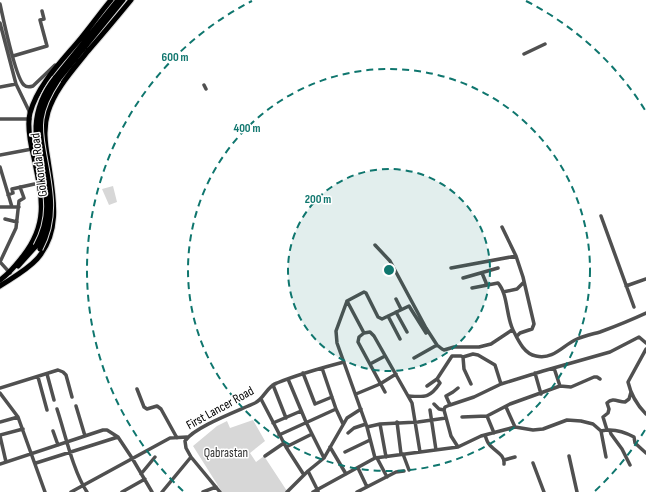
<svg xmlns="http://www.w3.org/2000/svg" width="646" height="492" viewBox="0 0 646 492" font-family="'Sofia Sans Condensed',sans-serif">
<style>
.green{fill:#d7d7d7}
.lines{fill:none;stroke-linecap:round;stroke-linejoin:round}
.highway-casing{stroke:#dbdbdb;stroke-width:7}
.minor{stroke:#505050;stroke-width:3.5}
.highway{stroke:#000;stroke-width:5}
.highway-bridge-casing{stroke:#dbdbdb;stroke-width:7;stroke-linecap:butt}
.highway-bridge{stroke:#000;stroke-width:5}
.ring{fill:none;stroke:#0f766e;stroke-width:2;stroke-dasharray:7 5}
.labels{text-anchor:middle;dominant-baseline:central;stroke-width:3;stroke-linejoin:round;paint-order:stroke}
.street-label{font-size:13px;fill:#000;stroke:#fff}
.park-label{font-size:13px;fill:#2e2e2e;stroke:#fff}
.centre{fill:#0f766e;stroke:#fff;stroke-width:2}
.ring-label{font-size:12px;text-anchor:middle;font-weight:bold;fill:#0f766e;stroke:#fff;stroke-width:3;stroke-linejoin:round;paint-order:stroke}
</style>
<rect width="100%" height="100%" fill="#fff"/>
<!-- green -->
<path class="green" d="M113,186L117,202L109,205L102,189Z
M253,420L265,441L250,453L256,462L264,456L287,491L286,492H222L193,446L217,426L227,421L230,428Z"/>
<g class="lines">
<defs>
<path id="highway" d="M55,78L118,0
M58,80L123,0
M18,266L36,246
M0,280C10,273 15,266 23,256C49,223 42,197 34,158C31,146 27,125 30,113C38,84 62,61 81,38C91,26 100,13 111,0
M0,286C12,278 27,270 37,259C62,231 53,194 48,160C45,143 43,128 48,112C55,89 73,70 88,51C103,34 117,17 131,0"/>
</defs>
<!-- highway casing -->
<use href="#highway" class="highway-casing"/>
<!-- minor -->
<path class="minor" d="M0,4C3,18 16,79 24,85C27,88 30,87 33,86L55,65
M0,23L16,84L30,113
M524,54L545,44
M13,56L47,46L40,20L44,19L42,11
M204,85L206,89
M0,87L16,84
M0,119H30
M0,155L32,149
M0,167L12,207
M8,195L13,193L12,189L39,183
M0,207H19
M601,216L634,307
M5,219L17,222
M502,227L516,256L523,277L534,324L532,329L520,333L517,336
M375,245L390,261L426,328L437,345L442,349L444,350L454,347H479L491,344L512,330
M451,268L516,256
M10,273L0,262L16,228L19,201L24,198L20,187
M482,273L487,285
M463,278L498,268
M626,286L646,279
M472,288L498,283C508,294 506,316 513,330C518,340 524,354 536,356C554,360 563,345 577,339C584,336 593,334 600,332C616,326 631,320 646,313
M503,292L517,289L524,282
M396,299L401,309
M347,301L364,333
M396,312L407,332
M388,316L400,339
M646,349L628,382C631,395 637,405 646,414
M463,357L464,369L471,384
M414,358L437,345
M370,364L385,356
M322,368L336,409L343,424
M554,368L560,386
M303,373L315,404L332,397
M535,373L541,394
M47,374L54,400
M38,377L47,410
M288,379L306,422L324,458
M273,385L286,418
M427,386L437,379L452,356H461L463,357L473,354L478,355L495,365L501,384
M0,388L58,370L63,372L66,375L72,397
M137,389L144,407L147,409L157,406L161,409L177,438
M385,392L358,342L359,337L364,333L370,332L374,336L412,403L420,452
M0,393L18,417L45,492
M356,394L380,384L396,374
M409,396C425,397 430,398 440,383L437,379
M261,399L286,447L304,475
M434,404L439,409L444,410
M450,405L446,396L453,392L458,388
M76,406L85,436
M506,407L515,427
M57,409C65,433 73,471 87,492
M430,410L436,450
M444,410L445,407L450,405L474,397L501,384L543,371L610,352L639,337L646,343
M444,410L451,436L458,447
M487,416L494,433
M462,417L487,416L510,404L560,386L571,387L594,377H597L600,379
M0,422L18,417
M397,422L401,454
M273,423L301,411
M380,424L386,457
M367,427L380,424L418,422L446,418
M607,430L603,417L608,413L609,409L607,403C613,397 618,402 625,402L629,399L631,392
M53,431L58,445
M601,431C613,428 623,431 634,437L635,443L646,453
M610,431L611,434L622,449L630,465
M348,433L354,428L366,424
M0,435L23,429
M279,435L336,409
M485,435C486,438 487,442 489,444C494,451 505,454 504,464
M0,436L6,462
M286,447L312,434
M330,447L346,474
M345,452L370,440
M403,454L409,470
M265,456L284,443
M569,456L577,492
M191,457L220,492
M375,458L367,427L337,343L336,331L347,301L364,292L366,293L378,317L382,319L409,306L426,333
M377,458L387,477
M504,460L515,457
M36,463L118,437L132,458L152,492
M533,463L544,492
M0,464L103,430H107L118,437
M358,468L367,487
M308,471L318,491
M141,474L155,457
M71,492L170,438L187,437
M122,492L145,479
M162,492L191,457L186,448L185,441C194,427 238,411 255,403C264,399 267,386 277,383C299,374 321,368 344,362
M203,492L216,487
M287,492L308,471L324,458L347,418L361,409
M313,492L375,458L458,447L481,436L515,427L533,430L543,429L567,420L581,421L593,424L601,431L606,457
M357,492L396,472L404,471"/>
<!-- highway -->
<use href="#highway" class="highway"/>
<defs>
<path id="highway-bridge" d="M36,246C61,201 34,170 36,126C37,108 44,92 55,78
M40,249C57,218 50,188 44,156C42,144 39,131 41,119C43,104 50,92 58,80"/>
</defs>
<!-- highway-bridge casing -->
<use href="#highway-bridge" class="highway-bridge-casing"/>
<!-- highway-bridge -->
<use href="#highway-bridge" class="highway-bridge"/>
</g>
<!-- distance rings -->
<circle cx="389" cy="270" r="101" fill="#0f766e" fill-opacity=".12"/>
<g class="ring">
<circle cx="389" cy="270" r="101"/>
<circle cx="389" cy="270" r="201"/>
<path d="M645 430A302 302 0 0 1 595 491M183 491A302 302 0 0 1 252 1M526 1A302 302 0 0 1 645 110"/>
</g>
<g class="labels">
<!-- street labels -->
<g class="street-label">
<text transform="translate(39 165) rotate(-97)">Golkonda Road</text>
<text transform="translate(220 408) rotate(-29)">First Lancer Road</text>
</g>
<!-- park labels -->
<g class="park-label">
<text x="226" y="453">Qabrastan</text>
</g>
</g>
<circle cx="389" cy="270" r="6" class="centre"/>
<g class="ring-label">
<text x="175" y="61">600 m</text>
<text x="247" y="132">400 m</text>
<text x="318" y="203">200 m</text>
</g>
</svg>
